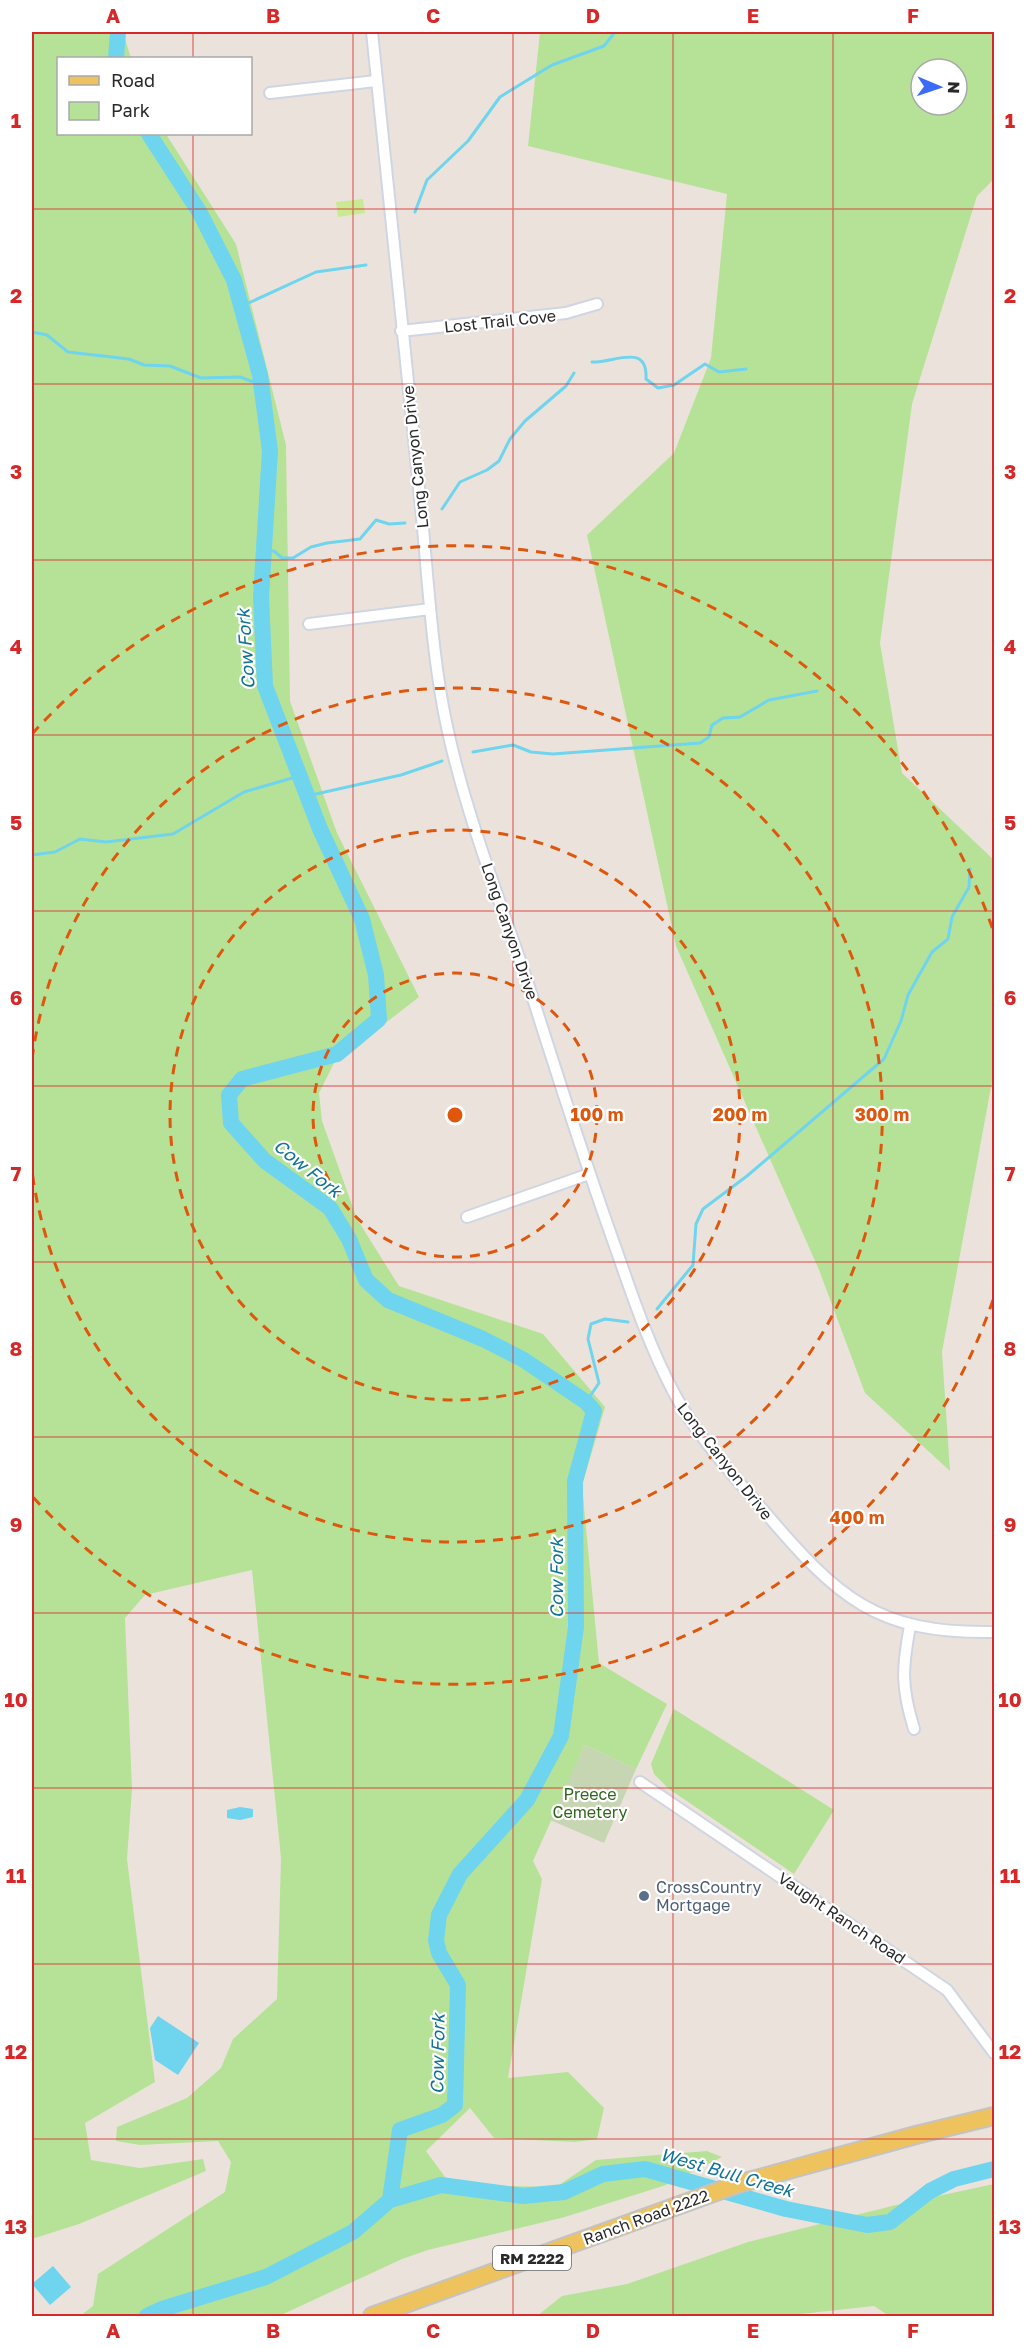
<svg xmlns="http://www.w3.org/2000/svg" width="1026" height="2348" viewBox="0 0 1026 2348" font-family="'Golos Text',sans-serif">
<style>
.green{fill:#b6e298;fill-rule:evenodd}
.cemetery{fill:#c6d5b2}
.pitch{fill:#cae993}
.water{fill:#6fd4ed}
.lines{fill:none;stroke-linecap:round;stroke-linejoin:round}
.stream{stroke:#6fd4ed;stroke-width:3}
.river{stroke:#6fd4ed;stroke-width:16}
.street-casing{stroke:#d0d5e2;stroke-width:14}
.primary-casing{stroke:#c3c3c3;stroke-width:20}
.street{stroke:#fff;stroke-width:10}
.primary{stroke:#eec35d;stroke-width:16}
.grid{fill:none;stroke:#d62828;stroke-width:1.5;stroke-opacity:0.55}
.ring{fill:none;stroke:#de570d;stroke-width:3;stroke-dasharray:10 8}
.service-dot{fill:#5c6f8a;stroke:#fff;stroke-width:2}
.labels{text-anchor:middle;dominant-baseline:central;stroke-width:4.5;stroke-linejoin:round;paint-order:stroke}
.shield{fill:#fff;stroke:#696969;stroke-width:1.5}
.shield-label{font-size:15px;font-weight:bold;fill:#292929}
.street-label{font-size:16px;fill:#292929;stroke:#fff}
.park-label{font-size:16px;fill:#2f651b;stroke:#fff}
.service-label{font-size:16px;fill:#4e5e75;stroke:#fff;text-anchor:start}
.water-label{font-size:18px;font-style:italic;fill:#0f7297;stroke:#fff}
.centre{fill:#de570d;stroke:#fff;stroke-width:3}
.ring-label{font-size:18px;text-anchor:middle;font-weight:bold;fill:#de570d;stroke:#fff;stroke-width:4.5;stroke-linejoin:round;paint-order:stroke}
.neatline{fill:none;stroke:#d62828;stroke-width:2}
.grid-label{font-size:20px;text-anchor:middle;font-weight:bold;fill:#d62828}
</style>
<rect width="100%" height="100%" fill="#ebe3db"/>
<!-- green -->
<path class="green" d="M32,32H123L131,58H58V134H166L236,244L286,445L290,701L337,833L419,997L334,1063L319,1093L322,1121L357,1219L399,1286L543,1334L605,1407L582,1486L599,1663L667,1704L636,1769L585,1745L533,1861L542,1879L508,2078L568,2072L604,2108L597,2139L575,2142L494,2138L470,2108L426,2151L448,2181L468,2185L556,2187L596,2160L707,2151L722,2157L666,2185L565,2217L428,2250L402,2259L279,2316H80L93,2306L98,2274L225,2192L231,2162L218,2141L140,2145L116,2141L117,2127L187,2098L221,2068L233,2039L277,1999L281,1858L252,1570L145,1595L125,1618L132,1789L127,1859L155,2082L85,2123L91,2160L140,2168L203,2159L206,2171L79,2224L32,2239Z
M540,32H994V179L977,196L912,404L880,643L902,773L994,860V1071L942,1352L950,1471L865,1393L819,1270L676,946L587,535L674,453L711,358L727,194L528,146ZM921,69H957V105H921Z
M674,1709L834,1810L794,1874L669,1789L654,1774L651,1764Z
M994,2184V2316H889L874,2306L782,2316H537L562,2296L627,2284L748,2242L896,2205Z"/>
<!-- cemetery -->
<path class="cemetery" d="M585,1745L636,1769L604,1843L550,1820Z"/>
<!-- pitch -->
<path class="pitch" d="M363,199L365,213L338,217L336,202Z"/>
<!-- water -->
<path class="water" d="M240,1807L253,1809V1817L240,1820L227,1818V1810Z
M158,2016L199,2043L178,2075L155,2060L150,2028Z
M53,2266L71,2287L50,2305L32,2284Z"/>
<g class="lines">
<!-- stream -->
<path class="stream" d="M415,212L427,180L468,141L500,97L552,65L604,46L615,32
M242,306L316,272L366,265
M32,332L47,335L68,352L129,359L144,365L170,366L201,378L240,377L262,385
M592,362C614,363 648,342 646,379L658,388L674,385L705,364L719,372L746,369
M442,509L460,482L487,470L499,461L510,439L525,421L566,386L574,373
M264,551H274L282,558H293L311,547L327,543L360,539L376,520L389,524L405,523
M473,752L513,745L531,752L553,754L700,743L709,737L712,725L723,718L740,717L769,700L817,691
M307,796L401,775L442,761
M32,855L55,852L80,839L106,842L173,834L244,792L299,776
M657,1309L693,1265L696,1224L703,1209L747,1176L884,1059L901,1021L908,995L932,952L948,939L952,917L969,887L970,869
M586,1402L599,1383L588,1339L591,1324L605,1319L628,1322"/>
<!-- river -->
<path class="river" d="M116,58L118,32
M149,134L200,213L234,280L260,375L270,451L261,597L265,686L320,829L362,919L376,975L379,1019L337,1054L242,1079L229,1095L231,1123L265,1161L330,1208L349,1239L366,1280L388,1300L483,1339L524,1360L586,1402L594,1411L575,1481L576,1627L561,1736L527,1800L460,1874L439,1915L436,1940L439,1953L458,1985L455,2105L442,2115L400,2130L390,2200
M147,2316L162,2309L266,2277L353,2232L390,2200L441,2185L523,2196L564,2192L603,2174L645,2169L786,2209L867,2225L890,2222L930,2191L954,2179L994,2169"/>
<defs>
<path id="street" d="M372,32C387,184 402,336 419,488C427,561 430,635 443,707C462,809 503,906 535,1005C561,1087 587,1168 616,1249C633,1298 650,1348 674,1393C697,1436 732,1474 763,1510C837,1597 875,1634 994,1632
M270,93L376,81
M401,331L566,313L597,304
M309,624L430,609
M467,1217L589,1174
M910,1626C902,1669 901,1686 914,1729
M640,1782L947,1990L994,2053"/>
<path id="primary" d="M372,2316L738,2184L916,2135L994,2116"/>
</defs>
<!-- street casing -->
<use href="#street" class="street-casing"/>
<!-- primary casing -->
<use href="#primary" class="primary-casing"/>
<!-- street -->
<use href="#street" class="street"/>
<!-- primary -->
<use href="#primary" class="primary"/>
</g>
<!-- grid -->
<path class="grid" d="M193,32V58M353,32V2316M513,32V2316M673,32V2316M833,32V2316M193,134V2316M32,209H994M32,384H994M32,560H994M32,735H994M32,911H994M32,1086H994M32,1262H994M32,1437H994M32,1613H994M32,1788H994M32,1964H994M32,2139H994"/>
<!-- distance rings -->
<g class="ring">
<circle cx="455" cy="1115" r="142"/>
<circle cx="455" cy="1115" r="285"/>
<path d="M32 1059A427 427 0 1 1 32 1171"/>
<path d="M993 1300A569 569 0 0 1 32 1496M32 734A569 569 0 0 1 993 930"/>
</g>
<!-- markers -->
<circle class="service-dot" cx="644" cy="1896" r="6"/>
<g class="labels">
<!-- shield labels -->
<rect class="shield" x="493" y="2246" width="78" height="24" rx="4.5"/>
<g class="shield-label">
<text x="532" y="2258">RM 2222</text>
</g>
<!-- street labels -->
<g class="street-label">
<text transform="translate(500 321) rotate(-6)">Lost Trail Cove</text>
<text transform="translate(415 457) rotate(-96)">Long Canyon Drive</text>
<text transform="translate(510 931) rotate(71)">Long Canyon Drive</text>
<text transform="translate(725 1461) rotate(52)">Long Canyon Drive</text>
<text transform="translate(842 1918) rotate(34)">Vaught Ranch Road</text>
<text transform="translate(646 2217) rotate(-20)">Ranch Road 2222</text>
</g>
<!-- park labels -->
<g class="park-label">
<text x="590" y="1794">Preece<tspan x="590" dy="18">Cemetery</tspan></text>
</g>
<!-- service labels -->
<g class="service-label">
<text x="656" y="1887">CrossCountry<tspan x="656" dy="18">Mortgage</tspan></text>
</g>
<!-- water labels -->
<g class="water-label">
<text transform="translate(245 649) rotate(-94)">Cow Fork</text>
<text transform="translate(308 1168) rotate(39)">Cow Fork</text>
<text transform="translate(556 1578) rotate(-90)">Cow Fork</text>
<text transform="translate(437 2054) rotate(-89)">Cow Fork</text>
<text transform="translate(727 2172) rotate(16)">West Bull Creek</text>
</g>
</g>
<circle cx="455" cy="1115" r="9" class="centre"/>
<g class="ring-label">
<text x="597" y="1121">100 m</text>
<text x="740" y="1121">200 m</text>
<text x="882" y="1121">300 m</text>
<text x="857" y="1524">400 m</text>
</g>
<!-- border -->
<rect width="1026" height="2348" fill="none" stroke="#ffffff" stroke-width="66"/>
<!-- legend -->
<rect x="57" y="57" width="195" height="78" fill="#ffffff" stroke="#a9a9a9" stroke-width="1.5"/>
<rect x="69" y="76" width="30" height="9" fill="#eec35d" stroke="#a9a9a9" stroke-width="1.5"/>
<text x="111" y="87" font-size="18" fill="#292929">Road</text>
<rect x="69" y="102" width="30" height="18" fill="#b6e298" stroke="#a9a9a9" stroke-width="1.5"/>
<text x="111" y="117" font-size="18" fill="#292929">Park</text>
<!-- north arrow -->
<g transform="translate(939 87) rotate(92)"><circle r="28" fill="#ffffff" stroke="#a9a9a9" stroke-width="1.5"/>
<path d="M0-4.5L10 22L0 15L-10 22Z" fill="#3c6cf7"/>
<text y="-9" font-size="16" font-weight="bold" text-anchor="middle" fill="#292929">N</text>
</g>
<rect x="33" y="33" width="960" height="2282" class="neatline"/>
<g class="grid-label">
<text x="113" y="23">A</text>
<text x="273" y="23">B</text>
<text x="433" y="23">C</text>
<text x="593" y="23">D</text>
<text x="753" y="23">E</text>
<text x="913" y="23">F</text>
<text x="16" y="128">1</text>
<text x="1010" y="128">1</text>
<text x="16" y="303">2</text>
<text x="1010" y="303">2</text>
<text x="16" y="479">3</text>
<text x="1010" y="479">3</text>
<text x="16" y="654">4</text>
<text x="1010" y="654">4</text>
<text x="16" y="830">5</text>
<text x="1010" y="830">5</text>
<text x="16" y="1005">6</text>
<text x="1010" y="1005">6</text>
<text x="16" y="1181">7</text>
<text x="1010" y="1181">7</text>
<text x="16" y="1356">8</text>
<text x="1010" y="1356">8</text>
<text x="16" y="1532">9</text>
<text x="1010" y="1532">9</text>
<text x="16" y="1707">10</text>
<text x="1010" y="1707">10</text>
<text x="16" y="1883">11</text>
<text x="1010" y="1883">11</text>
<text x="16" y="2059">12</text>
<text x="1010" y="2059">12</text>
<text x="16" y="2234">13</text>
<text x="1010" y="2234">13</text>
<text x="113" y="2338">A</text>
<text x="273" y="2338">B</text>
<text x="433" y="2338">C</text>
<text x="593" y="2338">D</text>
<text x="753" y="2338">E</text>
<text x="913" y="2338">F</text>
</g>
</svg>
